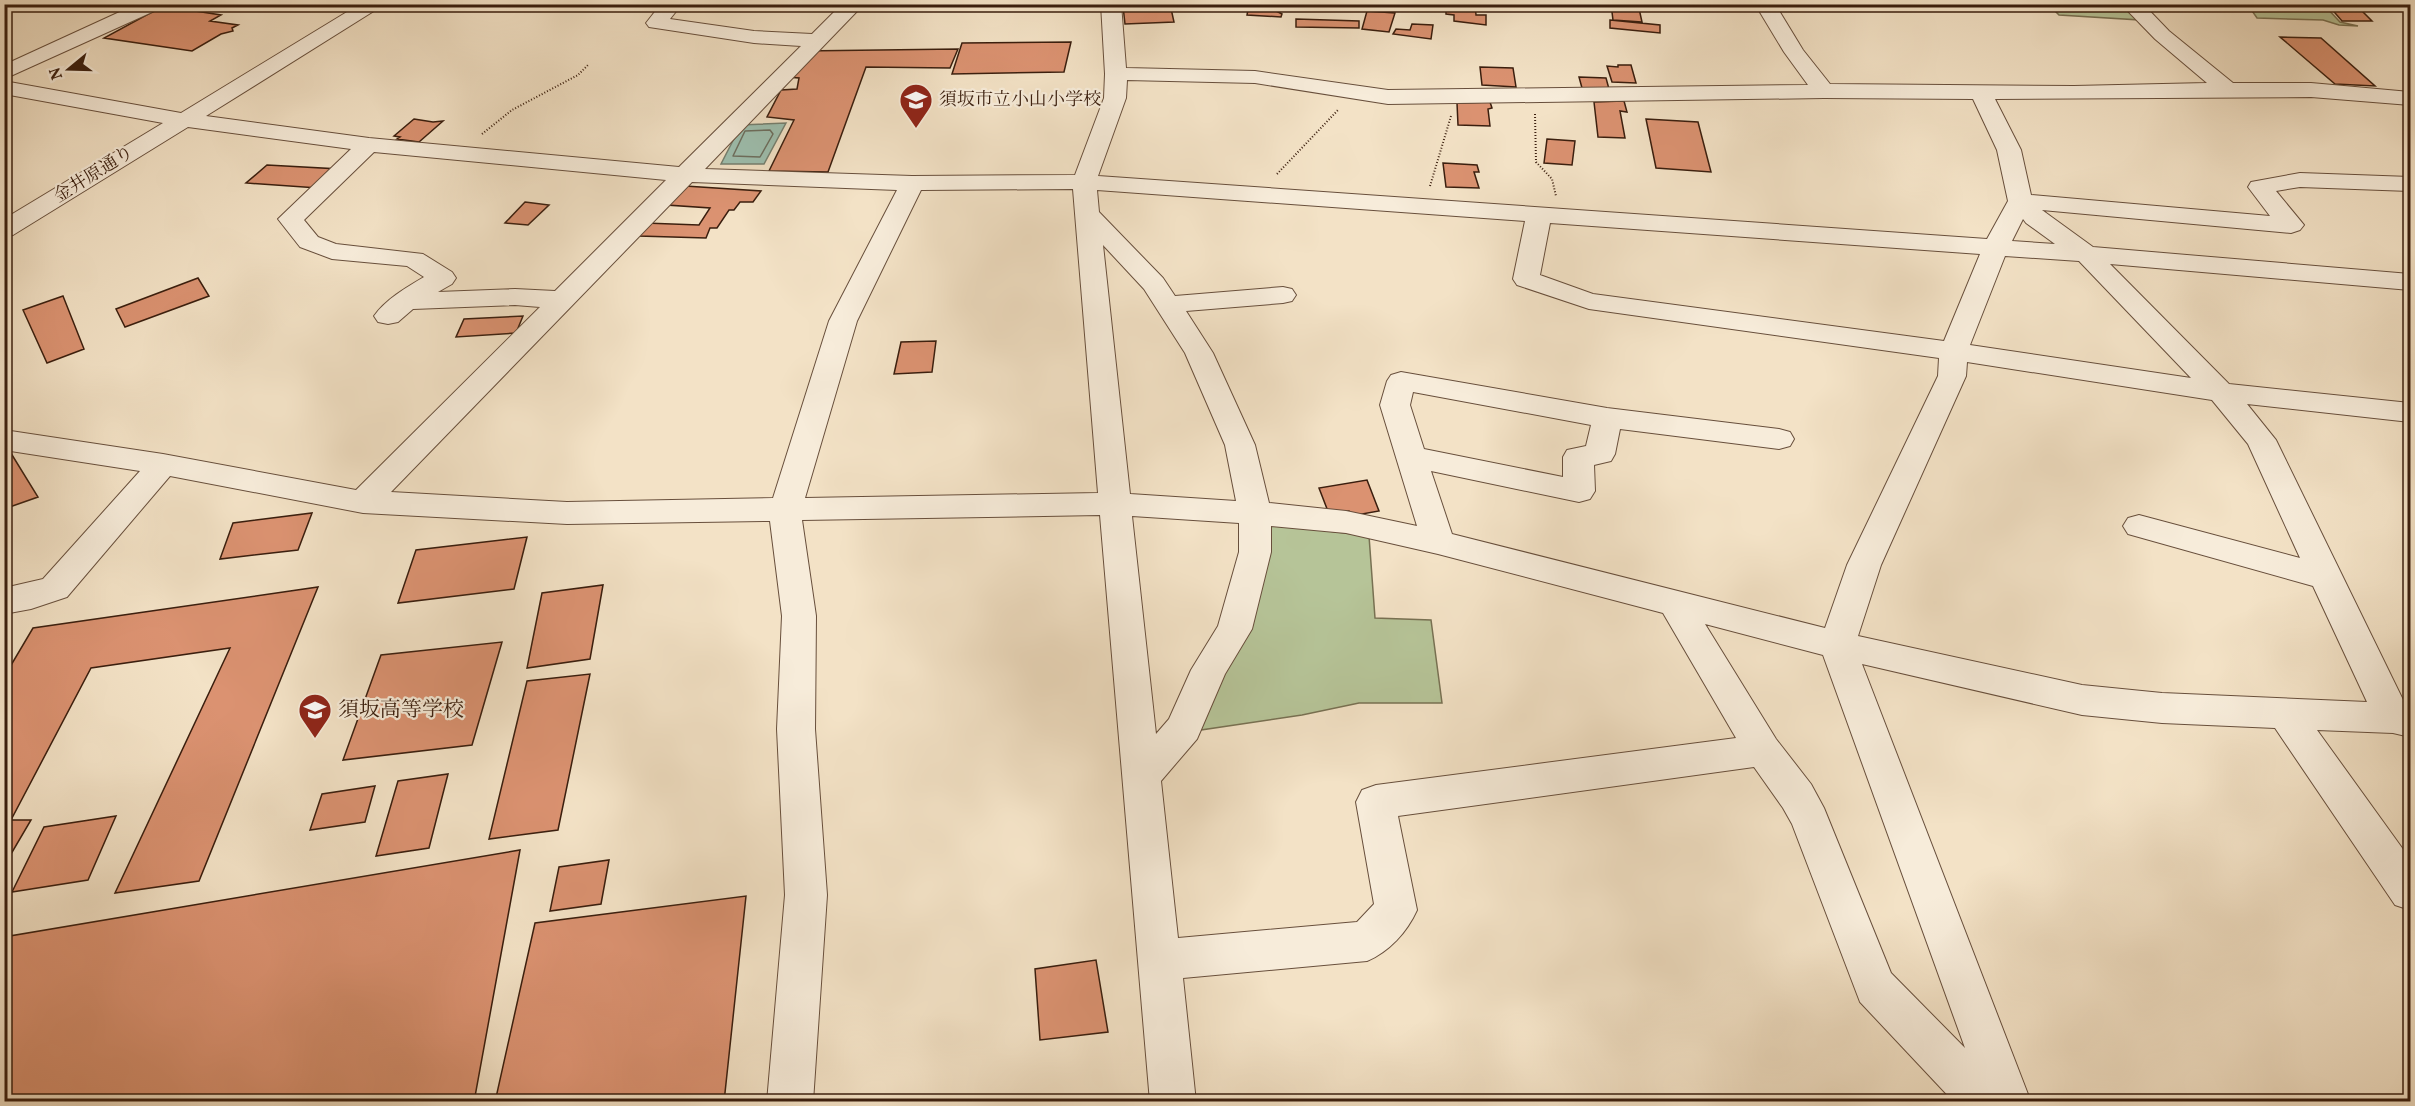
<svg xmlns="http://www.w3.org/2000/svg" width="2415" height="1106" viewBox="0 0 2415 1106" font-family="Vollkorn,'Noto Serif JP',serif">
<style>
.green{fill:#b6c498;stroke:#787153;stroke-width:1.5}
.water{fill:#9dbfaf;stroke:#757f6f;stroke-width:1.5}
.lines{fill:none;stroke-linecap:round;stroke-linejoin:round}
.shore{stroke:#6c6e5e;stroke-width:1.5}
.building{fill:#db9271;stroke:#3a1e0e;stroke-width:1.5}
.minor-casing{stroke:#684f3c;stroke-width:2}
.path{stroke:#3a1e0e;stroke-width:2;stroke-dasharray:1 2;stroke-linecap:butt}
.minor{fill:#f7ecda;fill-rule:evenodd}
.labels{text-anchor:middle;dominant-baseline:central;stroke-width:4.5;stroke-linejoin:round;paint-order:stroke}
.far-poi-label{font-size:18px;fill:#3a1e0e;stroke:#f7ecda;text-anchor:start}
.far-street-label{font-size:18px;fill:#3a1e0e;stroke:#f7ecda}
.poi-label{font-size:21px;fill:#3a1e0e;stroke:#f7ecda;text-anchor:start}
</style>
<rect width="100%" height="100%" fill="#f3e2c6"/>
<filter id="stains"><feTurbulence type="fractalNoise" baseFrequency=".00333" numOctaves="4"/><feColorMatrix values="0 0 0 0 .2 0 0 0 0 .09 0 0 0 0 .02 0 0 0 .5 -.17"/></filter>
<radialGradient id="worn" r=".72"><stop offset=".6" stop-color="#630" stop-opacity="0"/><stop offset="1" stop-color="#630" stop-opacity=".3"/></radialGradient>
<!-- green -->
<path class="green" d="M2049,5H2125L2141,20L2059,15Z
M2248,5H2324L2340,22L2358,26L2339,25L2323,20L2257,18Z
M1265,523L1369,536L1375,618L1431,620L1442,703H1359L1302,715L1194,731Z"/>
<!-- water -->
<path class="water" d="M786,123L764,164H721L741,125Z"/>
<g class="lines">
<!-- shore -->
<path class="shore" d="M770,130L773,134L760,157L733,156L745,131Z"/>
</g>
<!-- building -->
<path class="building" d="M1170,4L1174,22L1125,24L1123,6Z
M1249,4H1273V8L1276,9V11L1282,14L1281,17L1247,15Z
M1379,4H1407L1408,8H1380Z
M1446,4H1475L1476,15H1486V25L1454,21V15L1446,14Z
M1611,4H1638L1642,22L1613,20Z
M163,6L221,15L210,21L238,25L232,28L233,31L221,34L192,51L104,38Z
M2329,6L2360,9L2372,21H2342Z
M1367,11L1395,13L1389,32L1362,29Z
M1296,19L1359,21V28L1296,27Z
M1610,20L1660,25V33L1610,28Z
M1412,24L1433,25L1431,39L1393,34L1396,29L1410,30Z
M2280,37L2321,38L2375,86L2335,84Z
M1071,42L1064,72L952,74L962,43Z
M958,49L950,68L866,67L828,172L769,171L794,120L767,117L781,90L797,89L799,78L788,77L801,51Z
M1618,65H1631L1636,83L1612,82L1607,66L1618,67Z
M1480,67L1513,68L1516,87L1482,85Z
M1579,77L1606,78L1609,89L1582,88Z
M1624,101L1627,112L1620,111L1625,138L1598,137L1594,102Z
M1490,102L1492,108L1488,109L1490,126L1458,125L1457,103Z
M414,119L433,122L443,121L419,142L397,139L400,137L394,136Z
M1646,119L1698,122L1711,172L1656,168Z
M1547,139L1575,141L1572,165L1544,163Z
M1443,163L1477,165L1479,172H1474L1479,188L1446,187Z
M267,165L339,169L318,188L246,183Z
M685,186L761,191L753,202H740L734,210H729L717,228H710L706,238L639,236L645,223L699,225L710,208L667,205Z
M525,202L549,205L528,225L505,223Z
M198,278L209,296L125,327L116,309Z
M63,296L84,349L47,363L23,310Z
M523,316L516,333L456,337L464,319Z
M936,341L932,372L894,374L901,342Z
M9,450L38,497L4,509V453Z
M1367,480L1379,511L1351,516L1349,511L1329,514L1319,488Z
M312,513L298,550L220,559L233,523Z
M527,537L514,589L398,603L416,550Z
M603,585L590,659L527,668L542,593Z
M318,587L199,881L115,893L230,648L91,668L11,820H31L4,866V677L33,628Z
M502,642L472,745L343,760L381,655Z
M590,674L558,830L489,839L527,681Z
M448,774L429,848L376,856L398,781Z
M375,786L365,822L310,830L322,794Z
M116,816L88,880L12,892L44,827Z
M520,850L474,1102H4V937Z
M609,860L601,904L550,911L559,867Z
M746,896L724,1102H495L535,923Z
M1096,960L1108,1032L1040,1040L1035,969Z"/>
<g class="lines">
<defs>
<path id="minor" d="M137,4H164L161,8L4,79V65Z
M360,4H385L206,116L369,138L679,167L801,46L754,43L649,27L646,23L661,4H682L670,19L754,31L812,34L842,4H864L705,169L912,176L1075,175L1104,98L1105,74L1101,4H1121L1126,68L1255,71L1388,90L1808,85L1784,52L1755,4H1775L1803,50L1830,84L2074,86L2207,83L2155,39L2121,4H2143L2169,31L2233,83H2311L2410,92V105L2311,97L1995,99L2021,150L2031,195L2270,216L2248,187L2251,182L2300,173L2410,177V191L2300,187L2276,191L2304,225L2300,230L2291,233L2042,210L2093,247L2410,274V290L2110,264L2229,384L2410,403V422L2247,404L2276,440L2406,706L2410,707V737L2393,733L2317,730L2410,859V910L2395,905L2275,728L2162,723L2082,715L1862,664L2031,1102H1954L1860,1002L1792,824L1783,808L1754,767L1398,816L1417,910C1407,932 1389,952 1367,961L1183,978L1196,1102H1150L1100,515L802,520L816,616L815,729L827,895L813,1102H767L785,895L777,729L782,616L770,521L567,524L363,513L170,476L67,597L31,609L4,614V588L43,579L140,471L4,450V430L163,454L356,490L540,307L515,305L413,309L398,322L388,324L378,322L374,316C386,299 407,287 424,277L407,266L332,259L300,247L278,219L351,149L188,127L13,235L4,237V219L163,123L4,94V81L181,113ZM1127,80L1255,83L1388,104L1824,98L1973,99L1997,150L2008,201L1987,239L1098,176L1126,98ZM374,152L666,180L555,291L515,289L438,292L452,284L456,278L452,272L423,254L336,244L318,237L304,220ZM692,182L897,190L829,321L773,498L567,502L391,492ZM1073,189L1098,493L805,498L857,321L921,190ZM1097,190L1525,221L1513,279L1517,285L1589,309L1939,358L1938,376L1847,565L1825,628L1452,534L1431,471L1579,502L1590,499L1595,491L1594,465L1611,461L1615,454L1620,429L1779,449L1790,446L1794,439L1790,432L1779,429L1607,408L1401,372L1391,375L1387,381L1380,405L1417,526L1346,511L1269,503L1255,445L1213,353L1186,311L1283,303L1292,301L1296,295L1292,289L1283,287L1175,296L1163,278L1099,212ZM2023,219L2026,223L2055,244L2012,241ZM1550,223L1980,254L1944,341L1593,294L1540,275ZM1103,245L1144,289L1185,353L1225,445L1236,501L1130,494ZM2005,256L2079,261L2191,378L1970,345ZM1967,362L2212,400L2248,444L2300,558L2139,515L2128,518L2123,526L2128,534L2313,586L2367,702L2162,693L2082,685L1858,636L1881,565L1966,376ZM1413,392L1591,425L1586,446L1567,450L1563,457V477L1424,449L1410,405ZM1132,516L1239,523V552L1218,626L1191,670L1169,719L1156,734ZM1271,526L1346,533L1438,554L1663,613L1736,738L1376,785L1362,790L1356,802L1374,904L1357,922L1178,938L1161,781L1197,739L1225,674L1252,629L1271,552ZM1705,624L1823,655L1965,1048L1891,973L1824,808L1811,784L1776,739Z"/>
</defs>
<!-- minor casing -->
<use href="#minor" class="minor-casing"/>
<!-- path -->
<path class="path" d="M1535,114L1536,162L1552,179L1556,196
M482,134L512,110L578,75L589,64
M1277,174L1338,110
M1430,186L1451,116"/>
<!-- minor -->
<use href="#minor" class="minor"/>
</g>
<!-- icons -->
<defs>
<symbol id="school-pin" viewBox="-11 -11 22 30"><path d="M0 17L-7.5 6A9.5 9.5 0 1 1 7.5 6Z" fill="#8f2418" stroke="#f7ecda"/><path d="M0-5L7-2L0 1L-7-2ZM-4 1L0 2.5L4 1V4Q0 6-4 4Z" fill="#fff"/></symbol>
</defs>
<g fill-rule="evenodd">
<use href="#school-pin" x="897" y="81" width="38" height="52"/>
<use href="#school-pin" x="296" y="691" width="38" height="52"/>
</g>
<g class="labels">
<!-- far-poi labels -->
<g class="far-poi-label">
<text x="939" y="100">須坂市立小山小学校</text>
</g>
<!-- far-street labels -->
<g class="far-street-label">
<text transform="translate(94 175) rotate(-32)">金井原通り</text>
</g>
<!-- poi labels -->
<g class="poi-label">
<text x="338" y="710">須坂高等学校</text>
</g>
</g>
<!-- margin -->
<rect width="2415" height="1106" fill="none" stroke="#f3e2c6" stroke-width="24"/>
<rect x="6" y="6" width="2403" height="1094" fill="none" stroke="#3a1e0e" stroke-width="3"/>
<rect x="12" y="12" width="2391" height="1082" fill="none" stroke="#3a1e0e" stroke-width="1.5"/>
<!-- north arrow -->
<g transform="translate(69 69) rotate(251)" stroke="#f7ecda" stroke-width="4.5" paint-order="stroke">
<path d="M0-4.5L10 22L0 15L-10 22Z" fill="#3a1e0e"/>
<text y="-9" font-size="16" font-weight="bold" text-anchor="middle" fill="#3a1e0e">N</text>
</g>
<rect width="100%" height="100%" filter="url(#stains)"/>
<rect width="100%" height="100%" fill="url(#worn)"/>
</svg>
